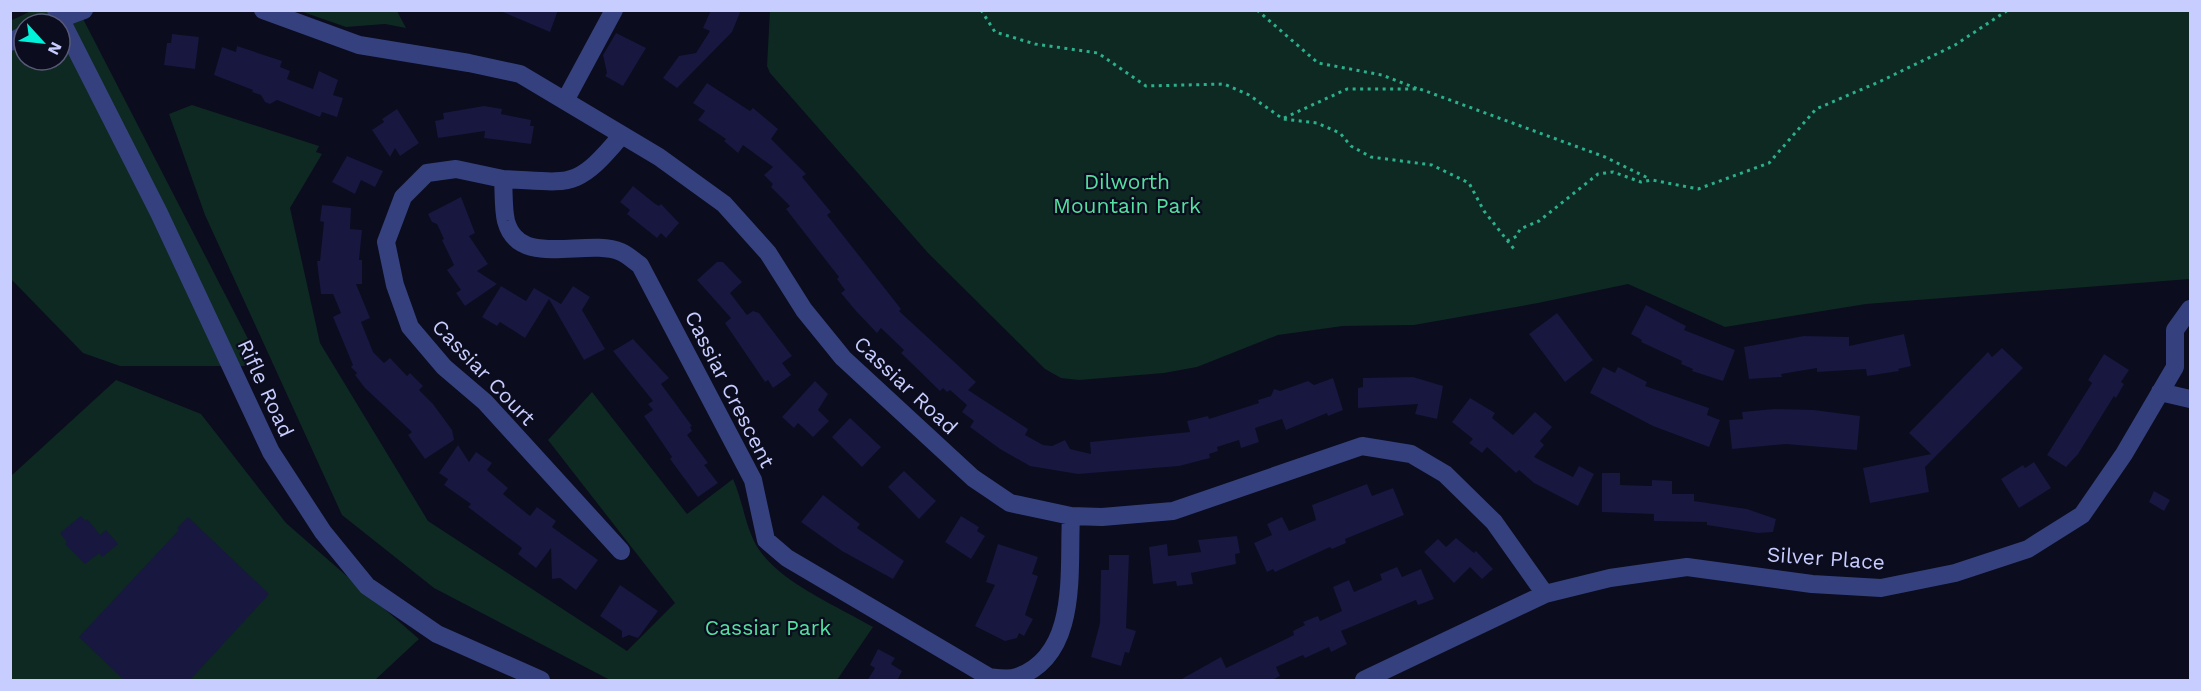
<svg xmlns="http://www.w3.org/2000/svg" width="2201" height="691" viewBox="0 0 2201 691" font-family="'Work Sans',sans-serif">
<style>
.green{fill:#0e2822;fill-rule:evenodd}
.building{fill:#17173f}
.lines{fill:none;stroke-linecap:round;stroke-linejoin:round}
.path{stroke:#2bb08d;stroke-width:3;stroke-dasharray:3 4.5;stroke-linecap:butt}
.minor{stroke:#35417e;stroke-width:18}
.labels{text-anchor:middle;dominant-baseline:central;stroke-width:4.5;stroke-linejoin:round;paint-order:stroke}
.park-label{font-size:21px;fill:#53e0a0;stroke:#0b0c1e}
.street-label{font-size:21px;fill:#c8cdff;stroke:#0b0c1e}
</style>
<rect width="100%" height="100%" fill="#0b0c1e"/>
<!-- green -->
<path class="green" d="M770,10L2190,11V279L1866,304L1725,327L1628,284L1538,303L1414,325L1343,326L1278,335L1197,367L1164,373L1079,380L1061,378L1045,369L928,253L770,73L767,66Z
M31,11H79L262,366H120L83,353L11,279L10,21ZM24,24H60V60H24Z
M300,11H397L406,28L385,24L346,27Z
M192,105L319,146L316,152L322,154L290,208L320,343L428,521L627,651L675,603L548,440L592,392L687,514L733,479C742,499 745,523 754,541C773,580 836,605 873,627L837,680H610L434,588L342,515L205,215L169,114Z
M116,380L201,414L286,523L419,639L375,680H11V476Z"/>
<!-- building -->
<path class="building" d="M498,10H558L550,32Z
M711,10H741L732,32L677,88L663,78L679,56L696,53L710,31L703,28Z
M616,33L646,48L623,86L605,76L607,73L603,55Z
M172,34L199,37L195,69L164,65L167,43H171Z
M237,46L282,61L280,67L290,71L287,79L313,89L319,71L338,80L333,95L343,98L337,117L322,112L320,117L277,100L270,104L265,102L261,95L252,92L253,90L214,75L222,47L236,52Z
M707,83L750,111L753,108L778,129L771,139L806,174L802,177L831,212L827,215L901,309L899,311L976,382L968,390L1028,429L1025,435L1043,445L1052,446L1065,440L1070,449L1091,454L1090,442L1190,432L1187,421L1208,416L1209,419L1259,403L1258,400L1271,396L1274,389L1280,391L1308,381L1314,385L1333,378L1343,410L1328,416L1327,413L1286,430L1282,419L1255,428L1259,442L1241,448L1239,440L1217,447L1218,451L1209,454L1210,458L1179,466L1078,474L1030,466L1000,449L970,427L974,421L962,412L967,405L950,390L947,392L943,388L940,391L901,353L904,350L881,328L877,333L856,311L841,293L845,290L837,279L839,277L786,209L790,206L771,187L773,184L764,175L773,167L743,145L738,153L724,141L726,139L698,120L705,111L693,103Z
M484,106L502,109L501,114L531,120L530,126H534L531,144L484,138L485,131L438,138L435,121L444,119L443,113Z
M397,109L419,143L400,156L395,148L390,157L372,130L384,122L382,119Z
M347,156L383,171L375,187L361,180L355,194L332,182Z
M633,186L654,203L659,206L661,204L679,223L666,238L661,233L657,238L627,214L630,210L620,202Z
M461,197L475,233L469,236L488,264L477,271L497,284L465,306L456,293L461,290L447,270L454,265L442,240L444,239L437,224L432,222L428,214Z
M322,205L351,208L350,229L362,230L359,260H362V284H356L370,318L361,322L373,352L384,363L390,358L407,376L410,373L423,386L419,390L433,404L452,430L454,440L425,459L408,435L412,432L365,388L355,375L357,373L351,367L353,365L333,317L341,313L333,294H321L317,261H320L324,222L320,221Z
M717,262H723L742,282L730,293L747,315L753,311L759,313L792,356L782,363L791,375L773,388L768,380L765,382L725,323L731,318L697,280Z
M501,286L526,301L534,288L561,304L573,286L590,297L582,310L605,349L584,360L549,299L525,338L500,322L497,326L482,317Z
M1646,305L1686,326L1684,330L1735,350L1723,381L1692,371L1693,369L1681,364L1682,361L1641,342L1642,340L1631,334Z
M1557,313L1593,360L1565,382L1529,334Z
M1904,334L1911,366L1898,369L1899,371L1867,376L1866,369L1817,372V368L1781,374L1782,377L1749,379L1744,347L1804,336L1849,337V346Z
M633,339L669,378L661,384L692,426L690,427L692,431L687,435L708,463L704,465L718,483L698,497L670,459L672,457L644,416L653,410L648,404L653,401L613,351Z
M2002,348L2023,368L1925,467L1929,492L1870,503L1863,468L1931,454L1909,433L1988,352L1992,357Z
M2104,354L2129,370L2121,382L2124,384L2116,398L2114,396L2078,454L2066,467L2047,455L2092,383L2088,380Z
M1603,367L1615,373L1618,367L1647,382L1645,386L1709,408L1707,415L1720,420L1709,447L1653,426L1590,393Z
M1413,377L1443,386L1437,419L1415,414L1418,404L1358,408V388L1363,387V378Z
M815,381L828,394L818,410L829,421L813,437L798,423L794,428L782,417Z
M1470,398L1495,413L1492,418L1513,435L1535,412L1552,427L1540,441L1544,445L1534,457L1573,477L1579,466L1594,474L1578,506L1534,483L1519,470L1516,473L1487,447L1482,453L1469,443L1473,439L1452,422Z
M1774,409L1814,410L1860,416L1857,450L1786,444L1732,449L1729,420L1743,419L1742,412Z
M850,418L881,447L862,467L832,437Z
M458,445L469,462L476,452L492,463L487,470L508,488L503,494L530,516L537,507L556,521L552,527L598,560L576,590L560,578L552,579L551,548L536,568L518,554L522,548L468,507L471,504L444,485L448,479L439,473Z
M2034,462L2051,488L2019,508L2001,479L2023,465L2025,468Z
M904,471L936,501L919,519L888,487Z
M1602,473H1620V485L1652,486V480L1672,481V494H1694V501L1747,509L1776,519L1773,532L1758,533L1707,525V522L1654,521V514L1602,512Z
M1367,484L1372,496L1393,488L1404,515L1345,539L1346,543L1332,549L1330,547L1275,572L1273,569L1267,572L1254,543L1272,535L1267,524L1282,517L1289,531L1316,520L1312,505Z
M2154,491L2170,500L2164,511L2149,502Z
M823,495L860,524L857,528L904,561L893,579L842,551L801,522Z
M81,516L85,521L87,519L100,535L106,530L118,544L102,557L99,553L85,564L65,544L67,542L60,533Z
M961,516L979,527L977,531L985,536L971,559L945,542Z
M188,517L269,594L189,681H125L79,637L179,530L177,528Z
M1237,536L1240,553L1235,554L1236,564L1191,573L1193,584L1177,586L1176,581L1153,584L1149,547L1167,544L1168,556L1201,552L1198,540Z
M1456,538L1474,553L1476,551L1493,569L1482,579L1470,567L1454,583L1424,552L1438,539L1446,547Z
M998,544L1038,557L1032,574L1038,576L1025,615L1033,619L1024,636L1019,633L1017,638L1005,641L975,626L995,585L986,582Z
M1109,555H1129L1126,628L1136,631L1129,653L1125,652L1121,666L1091,657L1100,623L1101,570H1109Z
M1397,567L1402,577L1421,569L1434,599L1418,605L1416,600L1341,631L1347,644L1331,652L1329,647L1305,658L1303,655L1276,667L1280,676L1270,681H1178L1221,657L1226,668L1294,635L1293,631L1305,625L1303,622L1318,616L1320,621L1342,611L1333,587L1349,580L1354,592L1382,580L1380,574Z
M620,585L658,611L638,638L629,635L622,638V631L600,616Z
M878,649L895,658L891,664L902,671L897,681H867L875,668L870,665Z"/>
<g class="lines">
<!-- path -->
<path class="path" d="M981,10L995,32L1035,44L1098,53L1146,86L1224,84L1249,95L1283,119L1317,123L1340,133L1351,146L1371,157L1432,165L1469,183L1484,211L1514,249
M1257,10L1318,63L1382,75L1418,89
M1284,118L1347,89H1420L1605,157L1650,179
M1507,241L1517,236L1520,229L1539,221L1598,174L1613,172L1641,182L1652,180L1698,189L1769,163L1816,109L1881,81L1955,45L2008,10"/>
<!-- minor -->
<path class="minor" d="M56,10L159,213L271,452L323,532L367,586L437,634L541,680
M263,10L359,45L469,63L520,74L659,157L724,204L768,253L804,310L843,358L973,478L1010,503L1071,516L1102,517L1173,511L1362,446L1411,454L1445,474L1494,522L1545,594
M46,24L84,10
M10,42L24,35
M566,99L614,10
M621,136C575,191 571,182 503,179C504,193 503,208 506,221C519,270 587,237 621,252C628,255 634,261 640,265L753,480L766,540L787,558L989,677C997,678 1009,680 1017,677C1080,655 1068,569 1071,516
M503,179L456,169L427,173L403,197L386,242L395,285L410,327L444,367L485,402L621,551
M2160,392L2190,399
M1364,680L1545,594L1610,578L1687,567L1812,584L1881,588L1955,573L2028,549L2082,515L2124,454L2175,367V330L2190,309"/>
</g>
<g class="labels">
<!-- park labels -->
<g class="park-label">
<text x="1127" y="181">Dilworth<tspan x="1127" dy="24">Mountain Park</tspan></text>
<text x="768" y="627">Cassiar Park</text>
</g>
<!-- street labels -->
<g class="street-label">
<text transform="translate(484 372) rotate(46)">Cassiar Court</text>
<text transform="translate(906 385) rotate(43)">Cassiar Road</text>
<text transform="translate(266 388) rotate(65)">Rifle Road</text>
<text transform="translate(730 389) rotate(63)">Cassiar Crescent</text>
<text transform="translate(1826 558) rotate(4)">Silver Place</text>
</g>
</g>
<!-- border -->
<rect width="2201" height="691" fill="none" stroke="#c8cdff" stroke-width="24"/>
<!-- north arrow -->
<g transform="translate(42 42) rotate(117)"><circle r="28" fill="#0b0c1e" stroke="#575978" stroke-width="1.5"/>
<path d="M0-4.5L10 22L0 15L-10 22Z" fill="#00f3da"/>
<text y="-9" font-size="16" font-weight="bold" text-anchor="middle" fill="#c8cdff">N</text>
</g>
</svg>
